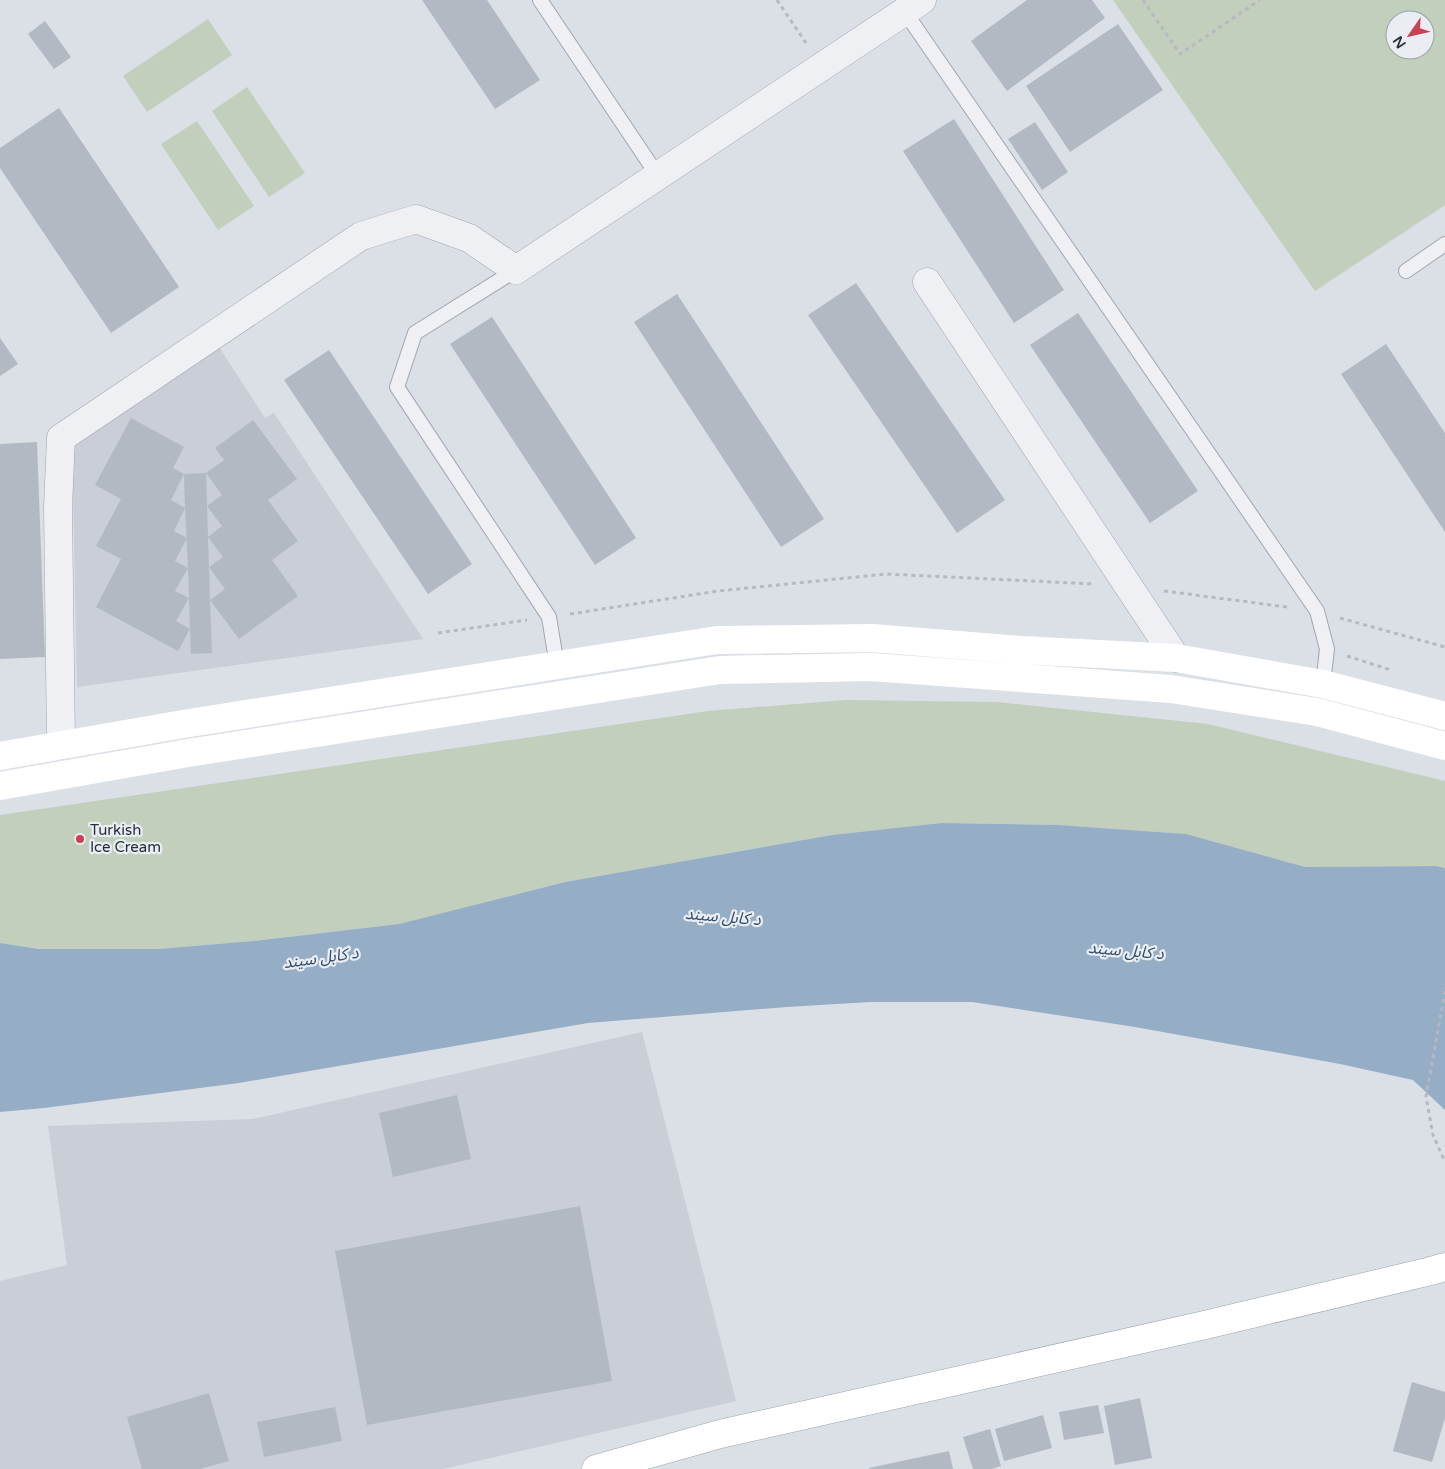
<svg xmlns="http://www.w3.org/2000/svg" width="1445" height="1469" viewBox="0 0 1445 1469" font-family="'Varela Round','Noto Sans Arabic',sans-serif">
<style>
.built{fill:#c9ced7}
.green{fill:#c1cfbc;fill-rule:evenodd}
.water{fill:#96adc6}
.building{fill:#b3b9c2;fill-rule:evenodd}
.lines{fill:none;stroke-linecap:round;stroke-linejoin:round}
.service-casing{stroke:#a1a6af;stroke-width:16}
.minor-casing{stroke:#a1a6af;stroke-width:29}
.primary-casing{stroke:#9ba4b1;stroke-width:29}
.path{stroke:#b6bac0;stroke-width:3;stroke-dasharray:4 4;stroke-linecap:butt}
.service{stroke:#eef0f4;stroke-width:14}
.minor{stroke:#eef0f4;stroke-width:28}
.secondary{stroke:#fff;stroke-width:28}
.primary{stroke:#fff;stroke-width:28}
.poi-dot{fill:#cb4055;stroke:#eaeef3;stroke-width:2}
.labels{text-anchor:middle;dominant-baseline:central;stroke-width:4.5;stroke-linejoin:round;paint-order:stroke}
.poi-label{font-size:15px;fill:#262e3b;stroke:#eaeef3;text-anchor:start}
.water-label{font-size:16px;font-style:italic;fill:#314c6e;stroke:#eaeef3}
</style>
<rect width="100%" height="100%" fill="#dbdfe6"/>
<!-- built -->
<path class="built" d="M219,347L265,418L274,413L423,639L77,687L72,443Z
M642,1032L736,1401L443,1469H0V1281L67,1265L48,1126L253,1119Z"/>
<!-- green -->
<path class="green" d="M1113,0H1445V205L1315,291ZM1395,20H1425V50H1395Z
M208,19L232,55L147,112L123,76Z
M247,87L305,173L269,197L212,111Z
M197,121L254,206L218,230L161,144Z
M846,700L997,702L1208,724L1445,781V868L1436,866L1305,867L1186,834L1059,825L941,823L832,835L565,882L399,924L253,941L158,949H39L0,943V815L708,711Z"/>
<!-- water -->
<path class="water" d="M941,823L1059,825L1186,834L1305,867L1436,866L1445,868V1110L1413,1080L1340,1064L1135,1027L972,1002H870L787,1007L588,1023L239,1083L44,1108L0,1112V943L39,949H158L253,941L399,924L565,882L832,835Z"/>
<!-- building -->
<path class="building" d="M422,0H487L540,80L495,109Z
M1027,0H1092L1105,18L1007,91L971,41Z
M45,21L71,57L54,69L28,34Z
M1118,24L1163,90L1070,152L1026,86Z
M59,108L179,287L111,333L0,168V148Z
M954,119L1064,290L1014,323L903,151Z
M1035,122L1068,172L1042,190L1008,139Z
M856,283L1005,500L957,533L808,315Z
M677,294L824,519L781,547L634,322Z
M1078,313L1198,491L1150,523L1030,345Z
M492,317L636,538L595,565L450,344Z
M0,338L18,364L0,376Z
M1386,344L1445,433V532L1341,374Z
M329,350L472,564L428,594L284,380Z
M131,418L184,447L173,468L184,474L206,473L207,506L222,495L206,473L224,460L215,448L253,420L297,479L268,500L298,541L272,560L298,596L239,639L210,600L212,653L191,654L190,629L178,651L96,607L121,559L96,546L121,499L95,485ZM184,474L185,508L171,500ZM207,506L222,526L208,537ZM185,508L188,568L189,598L175,591L188,568L175,561L187,538L174,531ZM208,537L223,557L209,567ZM209,567L225,589L210,600ZM189,598L190,629L176,621Z
M37,442L45,657L0,659V444Z
M457,1095L471,1159L393,1177L379,1113Z
M580,1206L612,1381L367,1425L335,1251Z
M1412,1382L1445,1392V1418L1432,1462L1393,1451Z
M209,1393L229,1461L200,1469H142L127,1417Z
M1140,1398L1152,1458L1115,1465L1104,1406Z
M1098,1405L1104,1433L1064,1440L1059,1412Z
M335,1407L342,1441L264,1457L257,1422Z
M1043,1415L1052,1448L1004,1461L995,1429Z
M990,1429L1001,1466L992,1469H973L963,1437Z
M949,1451L953,1469H869V1468Z"/>
<g class="lines">
<defs>
<path id="service" d="M540,0L658,176
M905,12L1317,611L1327,649L1323,684
M516,270L415,333L397,387L549,617L557,666
M1406,271L1445,244"/>
<path id="minor" d="M927,282L1176,658
M61,745L58,507L61,438L361,236L416,219L469,238L516,270L922,0"/>
<path id="primary" d="M596,1469L720,1434L1205,1325L1431,1271L1445,1267"/>
</defs>
<!-- service casing -->
<use href="#service" class="service-casing"/>
<!-- minor casing -->
<use href="#minor" class="minor-casing"/>
<!-- primary casing -->
<use href="#primary" class="primary-casing"/>
<!-- path -->
<path class="path" d="M777,0L806,43
M1143,0L1180,54L1260,0
M1164,591L1287,607
M570,614L718,591L886,574L1094,584
M1340,618L1445,647
M438,633L527,620
M1347,656L1391,670
M1445,991L1426,1097L1433,1135L1445,1162"/>
<!-- service -->
<use href="#service" class="service"/>
<!-- minor -->
<use href="#minor" class="minor"/>
<!-- secondary -->
<path class="secondary" d="M0,756L183,724L717,640L872,638L1022,650L1176,658L1323,684L1445,716
M0,786L188,753L720,670L871,667L1171,689L1317,712L1445,746"/>
<!-- primary -->
<use href="#primary" class="primary"/>
</g>
<!-- markers -->
<circle class="poi-dot" cx="80" cy="839" r="5"/>
<g class="labels">
<!-- poi labels -->
<g class="poi-label">
<text x="90" y="830">Turkish<tspan x="90" dy="17">Ice Cream</tspan></text>
</g>
<!-- water labels -->
<g class="water-label">
<text transform="translate(723 917) rotate(5)">د کابل سيند</text>
<text transform="translate(1126 951) rotate(5)">د کابل سيند</text>
<text transform="translate(321 958) rotate(-8)">د کابل سيند</text>
</g>
</g>
<!-- north arrow -->
<g transform="translate(1410 35) rotate(236)"><circle r="24" fill="#eaeef3" stroke="#9ca1a9"/>
<path d="M0-4L9 19L0 12L-9 19Z" fill="#cb4055"/>
<text y="-8" font-size="14" font-weight="bold" text-anchor="middle" fill="#262e3b">N</text>
</g>
</svg>
